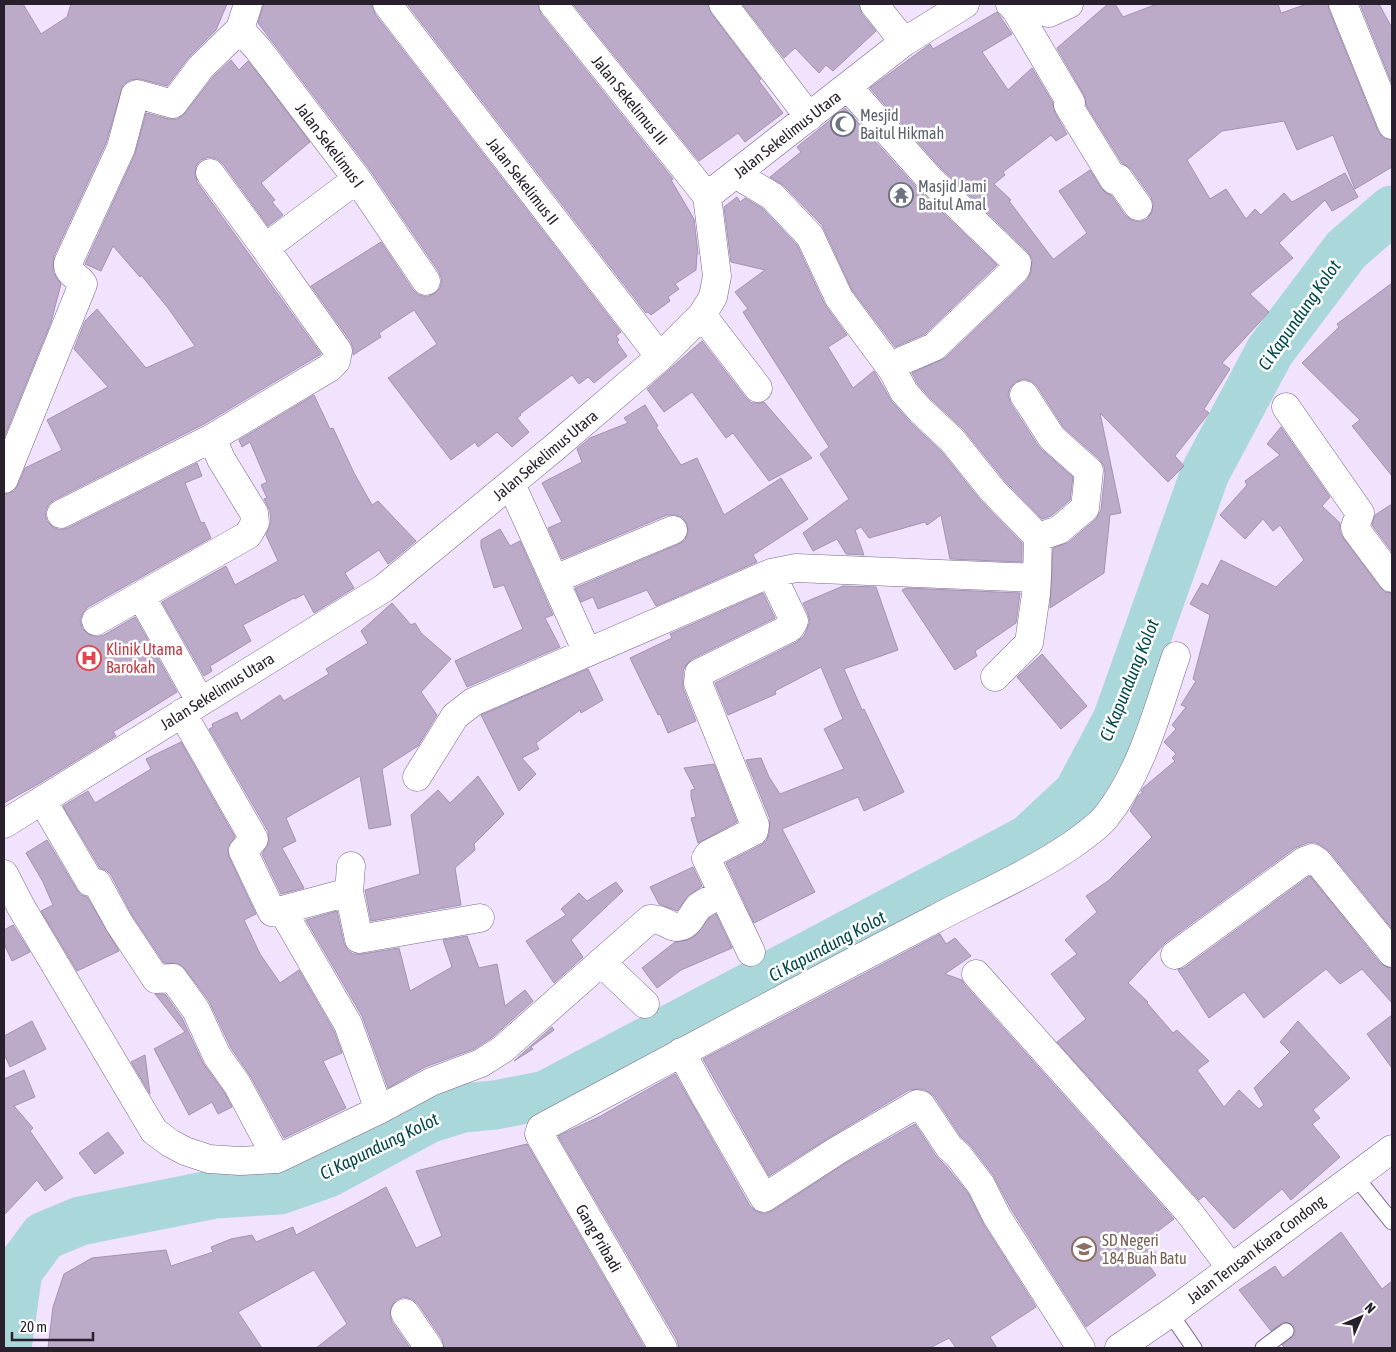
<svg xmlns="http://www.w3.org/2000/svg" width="1396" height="1352" viewBox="0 0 1396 1352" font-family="'Asap Condensed',sans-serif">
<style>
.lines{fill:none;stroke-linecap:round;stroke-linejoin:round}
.river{stroke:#aad7d9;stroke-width:49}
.building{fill:#bbabc9;stroke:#a392b2}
.service-casing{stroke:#776785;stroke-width:17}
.minor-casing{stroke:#776785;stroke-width:29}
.primary-casing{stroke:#776785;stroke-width:29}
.service{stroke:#fff;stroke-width:15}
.minor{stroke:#fff;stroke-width:28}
.primary{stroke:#fff;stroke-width:28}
.labels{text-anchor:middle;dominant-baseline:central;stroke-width:5;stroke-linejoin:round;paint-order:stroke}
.street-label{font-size:16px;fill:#28212d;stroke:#fff}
.worship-label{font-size:16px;fill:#5b616d;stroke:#fff;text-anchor:start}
.health-label{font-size:16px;fill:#be3a42;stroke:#fff;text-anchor:start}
.education-label{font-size:16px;fill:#785e54;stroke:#fff;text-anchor:start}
.water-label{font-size:18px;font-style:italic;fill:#01484b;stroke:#fff}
</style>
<rect width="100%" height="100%" fill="#f1e2fe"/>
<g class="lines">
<!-- river -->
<path class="river" d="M7,1348L18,1271L44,1236L80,1221L215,1194L279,1190L328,1173L428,1119L463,1108L495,1105L546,1095L1029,839L1078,793L1117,720L1205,473L1270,351L1346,250L1392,210"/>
</g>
<!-- building -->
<path class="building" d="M4,4H23L41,34L67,17L71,4H227L216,30L189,57L167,86L140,79L130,80L123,85L106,143L54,256L53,272L61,284L51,322L4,438Z
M265,4H372L375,14L621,332L616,336L619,340L617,342L627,356L594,383L588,377L579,384L572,375L520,414L521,415L517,418L529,432L512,447L497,432L478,447L475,442L451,460L388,378L437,344L414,310L379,333L381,337L353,355V348L351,342L311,286L381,242L413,290L419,295L427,297L434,294L440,288L442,280L439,272L370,170L258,23L263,6Z
M407,4H538L541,14L673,179L671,180L694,219L698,254H697L696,270L675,284L679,289L668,297L670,301L651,315L648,312L646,313Z
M573,4H708L711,13L761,79L759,81L783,113L745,142L738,133L699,161Z
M742,4H859L862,14L876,31L833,71L826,65L819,73L795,48L784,58Z
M1108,4H1115L1123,17L1157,4H1278L1281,13L1307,4H1328L1329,10L1378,131L1383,138L1392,140V167L1355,189L1333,135L1297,150L1284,121L1222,131L1187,160L1210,199L1226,189L1246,219L1255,209L1261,215L1284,193L1292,202L1345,173L1358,197L1332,211L1325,200L1279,243L1293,258L1250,294L1269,312L1222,363L1230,369L1204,409L1209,413L1175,456L1184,466L1168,482L1100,413L1121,513L1110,515L1104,573L1050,608L1053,548L1069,542L1096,519L1101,510L1105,473L1104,466L1099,459L1064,428L1037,386L1031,381L1024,379L1015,382L1010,388L1008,395L1011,404L1039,447L1073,477L1070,500L1051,516L1042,519L1005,481L964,430L932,400L917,383L912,373L945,358L1027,280L1031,272L1032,259L1028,252L940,167L870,88L930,44L933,49L997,12L1012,34L982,52L1008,90L1032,68L1053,103L1055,113L1067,134L1056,141L1051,135L1003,172L1005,175L994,184L1011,200L1009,201L1053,259H1054L1087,233L1059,191L1090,170L1101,188L1106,193L1111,195L1125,215L1131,220L1139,222L1147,219L1152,212L1153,204L1151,197L1131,169L1122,163L1086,105L1084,95L1057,48Z
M1360,4H1379L1392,28V84Z
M231,60L239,70L248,61L310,142L261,183L275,200L272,202L283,215L268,226L223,164L217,159L209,157L201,160L196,166L195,175L197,182L321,354L204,424L54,500L48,505L45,513L47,521L53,527L60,530L68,528L197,463L202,476L185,483L201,523L204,522L211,538L88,607L83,613L80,620L82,628L88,634L96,637L104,635L135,617L177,692L113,732L116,736L40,783L4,803V494L14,491L18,485L25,468L62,450L47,420L108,387L74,349L85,321L97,309L146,368L195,346L168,308L141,275L140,277L113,246L101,271L85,264L135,154L146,113L169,119H178L185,113L213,77Z
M845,108L917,188L997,265L925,334L895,347L852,290L822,225L783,185L770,177L801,152L797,147Z
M737,197L740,202L745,198L762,208L797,245L825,305L847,335L828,347L853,388L874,371L892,402L910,422L941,451L981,501L1022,543V562L950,559L941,515L927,525L925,522L869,538L861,527L855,530L864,555L846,554L837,539L813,551L803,533L849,499L820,454L829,447L743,312L748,309L735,292L765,270L731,262L724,207Z
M1392,283V476L1352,426L1360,420L1302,363L1339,327L1337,324Z
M702,341L746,398L752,403H760L764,402L812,458L769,481L733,433L726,438L692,392L664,412L647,389Z
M314,395L330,429L333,428L354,473L372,505L378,501L416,541L388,564L379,550L345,573L354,588L314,613L304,594L295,599L294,598L243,625L251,641L210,666L212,671L204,676L162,602L226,566L235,585L278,561L266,535L271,522L270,511L264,499L267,498L261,485L267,482L250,442L242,447L239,440Z
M645,405L658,426L656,427L681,465L697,458L724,515L781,478L808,519L753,555L757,562L656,606L647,590L598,609L593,597L581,602L575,588L679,544L685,540L688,532L687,524L682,517L676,515H667L562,559L548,528L562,522L542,483L582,462L577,449L590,438L628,423L624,418Z
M1281,427L1330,497L1322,506L1340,523V532L1344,539L1380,587L1385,592L1392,593V929L1330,852L1320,845L1313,842L1307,843L1295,848L1166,942L1128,983L1148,1002L1147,1003L1173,1033L1177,1030L1209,1061L1197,1070L1224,1107L1239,1090L1259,1109L1264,1105L1254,1088L1290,1052L1280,1042L1298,1021L1350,1078L1313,1110L1320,1118L1312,1124L1340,1157L1291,1200L1282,1189L1234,1229L1204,1196L1199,1200L1057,1042L1086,1019L1051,974L1077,954L1065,940L1097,912L1086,896L1108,881L1152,837L1130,811L1138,796L1143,792L1141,791L1143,788L1175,761L1172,758L1176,754L1164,742L1176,729L1172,725L1186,707L1181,705L1196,681L1193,679L1210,615L1190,604L1202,583L1208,586L1221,560L1276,587L1304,560L1280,525L1273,531L1263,519L1245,539L1220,515L1247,485L1245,481L1280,455L1267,444Z
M1392,504V552L1372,525L1375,515Z
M500,529L510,546L520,541L553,615L545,618L560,647L467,687L455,661L523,629L504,585L494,588L481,547V540Z
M843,586L876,587L898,650L844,669L862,710L864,709L904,792L864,811L858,797L782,829L815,892L754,923L726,863L761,845L767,840L769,834L770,819L746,760L761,758L769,777L780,794L844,769L824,729L843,719L821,667L775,691L776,694L728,715L715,683L797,642L804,636L810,622L808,614L803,603Z
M906,588L1020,593L1016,623L975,651L977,656L955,670L902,590Z
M763,593L775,618L692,659L686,665L683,671V688L696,721L668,733L660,714L658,715L630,658L672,638L670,634Z
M392,603L411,625L415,623L421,633L451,659L421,692L437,715L418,746L382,769L391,825L369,829L360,776L286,818L296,841L282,848L304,888L281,894L262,854L269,841L268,831L209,729L213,727L212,724L237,712L241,721L280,695L284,701L329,674L326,669L368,643L361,631Z
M1042,654L1087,706L1061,729L1017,677Z
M588,669L603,700L581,713L580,710L536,743L539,749L522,758L536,774L519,791L481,715Z
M181,742L235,837L228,848L229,857L256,914L244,920L260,954L280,983L299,970L334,1031L342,1053L323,1061L346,1108L284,1138L251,1077L231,1048L209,1001L185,969L179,964L164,963L132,915L111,875L106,870L100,868L63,806L88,791L95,803L151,769L146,759Z
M714,764L737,822L698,843L691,818L696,817L691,797V790L695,789L684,768Z
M478,776L504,814L474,844L475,850L455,868L461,905L371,921L365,890L420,874L411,815L438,790L450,803Z
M47,840L77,890L81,895L87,897L119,951L77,971L41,911L53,905L43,882L26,853Z
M693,867L702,886L688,896L677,911L659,904L650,887Z
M1310,876L1380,963L1386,967L1392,968V1003L1362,969L1340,984L1326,969L1264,1018L1244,992L1209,1018L1178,970L1184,968Z
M616,882L623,891L571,940L583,957L554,983L526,941L566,915L561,909L579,893L587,901Z
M337,911L344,943L348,950L353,954H362L399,948L410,991L452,967L443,940L467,936L479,968L497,964L505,1006L525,990L533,1001L494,1036L474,1049L425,1067L388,1088L362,1016L306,920Z
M716,914L732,948L681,970L657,988L642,968L675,942L687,940L695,936L709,918Z
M13,925L30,952L12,961L4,944V930Z
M940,934L946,944L955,938L971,956L945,974L962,980L964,984L1174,1219L1146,1240L1159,1257L1148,1264L1156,1275L1086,1327L1011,1209L993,1175L970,1145L961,1137L934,1096L925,1090L920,1089L909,1090L830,1137L769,1176L703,1059Z
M155,994H165L182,1018L203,1063L224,1092L232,1107L218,1114L212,1102L189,1115L154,1049L185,1032Z
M1392,1015V1068L1367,1034Z
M32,1021L46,1049L10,1067L4,1054V1036Z
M552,1027L554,1030L531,1047L533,1049L514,1061Z
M145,1055L150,1094L131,1062Z
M24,1070L35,1097L14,1106L33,1128L30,1131L63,1178L45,1191L37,1180L4,1215V1079Z
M675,1074L750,1206L756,1211L764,1214L772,1211L846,1163L915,1124L936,1156L946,1166L968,1193L984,1225L1036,1307L990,1337L997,1348H956L949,1338L930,1348H679L677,1340L558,1136L599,1117Z
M108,1132L124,1153L95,1174L79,1153Z
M527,1144L645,1348H444L442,1339L418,1304L412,1299L404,1297L396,1300L391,1307L390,1315L392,1322L410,1348H316L347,1324L314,1270L238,1312L262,1348H48L53,1307L64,1274L92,1258L166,1250L171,1266L213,1252L211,1247L231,1239L252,1235L256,1242L293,1227L296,1235L354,1205L386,1187L416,1248L442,1236L416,1171Z
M1341,1232L1382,1289L1392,1281V1348H1285L1282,1345L1295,1334V1329L1293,1325L1284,1322L1271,1331L1239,1290L1275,1266L1283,1278Z"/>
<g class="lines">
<defs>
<path id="service" d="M1355,1176L1392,1222
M1170,1313L1194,1348
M1263,1348L1286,1331"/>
<path id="minor" d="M248,4L240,29L258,49L357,179L426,281
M387,4L660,357
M553,4L707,196
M723,4L809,117
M874,4L904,42
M1010,4C1022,18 1022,9 1037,9C1041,9 1044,12 1049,13L1069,4
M1343,4L1392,125
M1016,10L1071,103L1068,105L1114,180L1118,178L1138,206
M848,87L929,178L1017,263L1016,269L934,347L899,362L893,371L904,392L921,411L952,440L993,491L1038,537
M735,174L772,196L810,236L839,298L893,371
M265,248L357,179
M702,315L758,388
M1024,395L1052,438L1089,471L1085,508L1059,530L1038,537L1037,578
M1286,407L1360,513L1355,527L1356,530L1392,578
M4,479L83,284C78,276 67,274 68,263L121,148L135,95L137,94L173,104L201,67L240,29
M511,484L587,652
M61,514L212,438
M555,579L673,530
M141,596L200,701
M96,621L248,535L255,523L254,513L221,459L212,438L329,368L336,361L338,351L265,248L210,173
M182,713L254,839L243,851L272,912
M417,777L455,716L473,702L771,573L796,568L1037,578L1036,594L1029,643L995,677
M42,800L90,882L97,883L119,923L156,979L173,978L196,1010L217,1056L237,1084L277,1159
M4,824L384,588L555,447L660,357L702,315L713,297L717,276L707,196L904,42L965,4
M4,874L21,907L154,1131L170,1143L185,1151L209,1159L240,1161L277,1159L379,1110L431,1082L481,1063L503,1049L650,919C663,918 667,926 676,927C691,927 692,911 701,905C708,900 716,897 723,894
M349,892L351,866
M751,952L706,858L709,854L754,831L755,825L698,683L699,673L790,628L794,621L771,573
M1175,955L1304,861L1312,858L1318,862L1392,953
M601,962L645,1004
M976,974L1188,1211L1231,1268
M681,1052L705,1096L764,1198L838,1150L917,1104L921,1105L949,1147L958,1155L981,1185L997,1217L1081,1348
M379,1110L348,1024L282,910L349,892L359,939L480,918
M405,1313L429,1348
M663,1348L539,1134L541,1128C672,1058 803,987 935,919C980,895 1027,875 1069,847C1082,838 1095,829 1105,818C1142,772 1157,711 1176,656"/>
<path id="primary" d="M1119,1348L1176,1309L1392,1149"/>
</defs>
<!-- service casing -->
<use href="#service" class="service-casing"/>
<!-- minor casing -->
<use href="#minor" class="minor-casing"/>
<!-- primary casing -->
<use href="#primary" class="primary-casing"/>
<!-- service -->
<use href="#service" class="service"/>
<!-- minor -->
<use href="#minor" class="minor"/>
<!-- primary -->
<use href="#primary" class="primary"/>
</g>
<!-- icons -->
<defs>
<symbol id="mosque-ring" viewBox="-11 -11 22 22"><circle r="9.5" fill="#fff" stroke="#6b7280" stroke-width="1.5"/><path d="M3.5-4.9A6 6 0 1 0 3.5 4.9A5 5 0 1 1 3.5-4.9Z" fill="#6b7280"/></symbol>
<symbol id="temple-ring" viewBox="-11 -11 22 22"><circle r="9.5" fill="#fff" stroke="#6b7280" stroke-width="1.5"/><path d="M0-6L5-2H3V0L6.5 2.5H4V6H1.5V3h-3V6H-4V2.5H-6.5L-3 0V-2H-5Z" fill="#6b7280"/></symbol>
<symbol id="hospital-ring" viewBox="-11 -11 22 22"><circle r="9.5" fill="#fff" stroke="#e0444e" stroke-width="1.5"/><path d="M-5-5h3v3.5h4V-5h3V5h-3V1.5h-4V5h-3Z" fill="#e0444e"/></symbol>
<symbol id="school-ring" viewBox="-11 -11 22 22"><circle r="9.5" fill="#fff" stroke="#8d6e63" stroke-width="1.5"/><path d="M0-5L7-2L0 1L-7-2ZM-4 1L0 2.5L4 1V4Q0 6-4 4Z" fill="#8d6e63"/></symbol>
</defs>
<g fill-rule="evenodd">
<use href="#mosque-ring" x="829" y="110" width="28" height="28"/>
<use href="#temple-ring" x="887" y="181" width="28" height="28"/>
<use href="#hospital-ring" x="75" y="644" width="28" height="28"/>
<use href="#school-ring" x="1070" y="1235" width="28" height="28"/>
</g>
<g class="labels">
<!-- street labels -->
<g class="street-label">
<text transform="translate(630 100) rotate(51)">Jalan Sekelimus III</text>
<text transform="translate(787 134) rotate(-38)">Jalan Sekelimus Utara</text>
<text transform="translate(330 145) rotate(53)">Jalan Sekelimus I</text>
<text transform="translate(523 181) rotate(52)">Jalan Sekelimus II</text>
<text transform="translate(545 455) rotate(-40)">Jalan Sekelimus Utara</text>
<text transform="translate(217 691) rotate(-32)">Jalan Sekelimus Utara</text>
<text transform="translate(599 1238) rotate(60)">Gang Pribadi</text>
<text transform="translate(1256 1249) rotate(-37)">Jalan Terusan Kiara Condong</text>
</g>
<!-- worship labels -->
<g class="worship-label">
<text x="860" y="115">Mesjid<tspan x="860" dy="18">Baitul Hikmah</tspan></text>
<text x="918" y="186">Masjid Jami<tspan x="918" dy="18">Baitul Amal</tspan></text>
</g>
<!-- health labels -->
<g class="health-label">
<text x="106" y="649">Klinik Utama<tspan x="106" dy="18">Barokah</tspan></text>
</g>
<!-- education labels -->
<g class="education-label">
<text x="1102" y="1240">SD Negeri<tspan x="1102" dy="18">184 Buah Batu</tspan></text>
</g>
<!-- water labels -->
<g class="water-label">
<text transform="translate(1299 315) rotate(-55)">Ci Kapundung Kolot</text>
<text transform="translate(1129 680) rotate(-68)">Ci Kapundung Kolot</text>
<text transform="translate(827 946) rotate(-28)">Ci Kapundung Kolot</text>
<text transform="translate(379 1146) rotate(-26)">Ci Kapundung Kolot</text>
</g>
</g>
<!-- border -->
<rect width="1396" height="1352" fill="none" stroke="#28212d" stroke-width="10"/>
<!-- north arrow -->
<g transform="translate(1361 1317) rotate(45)" stroke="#ffffff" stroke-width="4" paint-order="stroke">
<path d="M0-4L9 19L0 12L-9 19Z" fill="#28212d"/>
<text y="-8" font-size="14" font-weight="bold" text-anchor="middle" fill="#28212d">N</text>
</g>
<!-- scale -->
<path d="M12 1332v8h81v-8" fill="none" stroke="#28212d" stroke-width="2.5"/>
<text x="20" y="1332" font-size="15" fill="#28212d" stroke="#ffffff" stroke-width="4" paint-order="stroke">20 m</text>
</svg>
